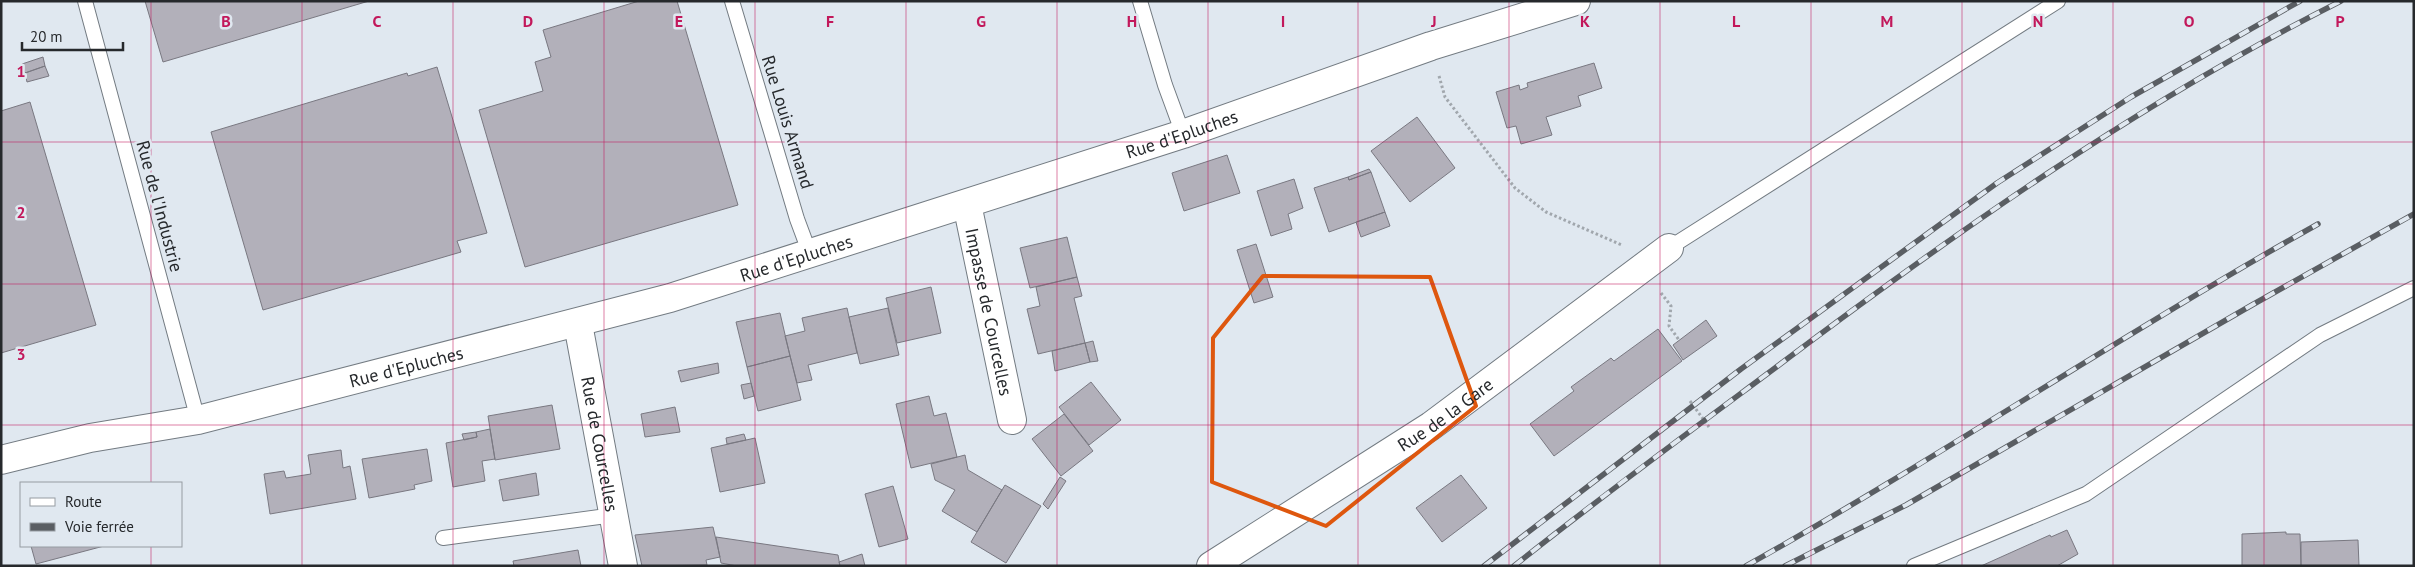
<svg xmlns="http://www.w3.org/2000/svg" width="2415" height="567" viewBox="0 0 2415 567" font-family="'PT Sans',sans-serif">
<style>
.building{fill:#b2b0ba;stroke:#797881}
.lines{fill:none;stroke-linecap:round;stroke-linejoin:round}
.service-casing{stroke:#737b82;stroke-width:16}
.minor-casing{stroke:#737b82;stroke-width:30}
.tertiary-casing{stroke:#737b82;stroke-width:30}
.path{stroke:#a1a7ad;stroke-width:3;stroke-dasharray:2.5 2.5;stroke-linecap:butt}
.service{stroke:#fff;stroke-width:14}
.minor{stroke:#fff;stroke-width:28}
.tertiary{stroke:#fff;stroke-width:28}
.rail-casing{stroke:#5a5e63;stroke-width:5.5}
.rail{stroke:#e0e8f0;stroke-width:4;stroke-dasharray:11;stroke-linecap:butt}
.marked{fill:none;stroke:#de570e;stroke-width:4;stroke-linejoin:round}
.grid{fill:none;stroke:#c2185b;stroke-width:1;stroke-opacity:0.55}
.labels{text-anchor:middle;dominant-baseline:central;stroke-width:5;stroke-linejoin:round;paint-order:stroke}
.street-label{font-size:18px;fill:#26292c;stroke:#e0e8f0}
.grid-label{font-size:16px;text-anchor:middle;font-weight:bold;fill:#c2185b;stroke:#e0e8f0;stroke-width:5;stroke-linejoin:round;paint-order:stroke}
</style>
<rect width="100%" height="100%" fill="#e0e8f0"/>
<!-- building -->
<path class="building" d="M145,1H369L163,62Z
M639,1H677L738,205L525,267L479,110L543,91L535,62L551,57L543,30Z
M43,57L45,66L25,73L22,64Z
M1594,63L1602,88L1578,96L1581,106L1546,117L1552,135L1521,144L1516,126L1507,128L1496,92L1519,85L1520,90L1528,87L1527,83Z
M45,66L49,76L27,82L25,73Z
M437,67L487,233L457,241L461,252L263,310L211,132L407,73L408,76Z
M30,102L96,325L1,353V111Z
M1417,117L1455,168L1410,202L1371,151Z
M1227,155L1240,193L1184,211L1172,173Z
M1369,169L1371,172L1349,180L1348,177Z
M1371,172L1385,212L1329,232L1314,188L1348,177L1349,180Z
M1294,179L1303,208L1288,214L1292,229L1271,236L1257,191Z
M1385,212L1390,226L1361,237L1356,222Z
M1067,237L1077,277L1030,288L1020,248Z
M1256,244L1273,297L1254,303L1237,250Z
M1077,277L1082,296L1074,298L1085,343L1038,354L1027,309L1040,306L1036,287Z
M931,287L941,333L897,343L886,298Z
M847,308L857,353L808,365L812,380L797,383L785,336L805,331L802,318Z
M888,308L899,355L860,364L849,317Z
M780,313L790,356L747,367L736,322Z
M1706,320L1717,336L1683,360L1673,345Z
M1658,329L1682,361L1554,456L1530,424L1574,391L1571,387L1611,358L1614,361Z
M1093,341L1098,361L1090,362L1085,343Z
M1085,343L1090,362L1055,371L1052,351Z
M790,356L801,400L758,411L747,367Z
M718,363L719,373L681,382L678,371Z
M1091,382L1121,420L1089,445L1059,407Z
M751,383L754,396L744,399L741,385Z
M929,396L934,416L946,413L957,457L911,468L896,404Z
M552,405L560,449L495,460L488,416Z
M675,407L680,432L645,437L641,414Z
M1064,414L1093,451L1061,476L1032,439Z
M490,429L495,459L482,461L485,481L453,487L446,443L477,437L476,432Z
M476,432L477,437L464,440L462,434Z
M744,434L746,440L727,444L726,438Z
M755,438L765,483L720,492L711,448Z
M427,449L432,481L414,485L415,489L369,498L362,459Z
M341,450L343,468L350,466L356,499L270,514L264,474L284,471L286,478L311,474L308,455Z
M965,455L968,470L1002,490L977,532L942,511L955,490L935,480L931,464Z
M536,473L539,495L503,501L499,480Z
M1461,475L1487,508L1442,542L1416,508Z
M1060,477L1066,481L1048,509L1043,504Z
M1005,485L1041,506L1006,563L971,542Z
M893,486L908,539L879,547L865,494Z
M713,527L720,557L706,560L707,565L642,566L635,535Z
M2067,530L2078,554L2057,566H1981L2050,535L2051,537Z
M2286,532V534H2300L2301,566H2242V534Z
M716,537L838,555L840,566H737L721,563Z
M2358,540L2359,566H2301V542Z
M31,546H104L36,564Z
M578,550L581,566H514L513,561Z
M862,554L865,566H840L839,562Z"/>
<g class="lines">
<defs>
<path id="service" d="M85,1L198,420
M732,1L797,219L810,254
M1140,1L1165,85L1183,134
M1669,248L2058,1
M443,538L614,515
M1914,566L2086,494L2320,335L2414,288"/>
<g id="minor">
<path id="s1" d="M967,204L1012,420"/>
<path id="s2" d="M578,324L623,566"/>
<path id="s3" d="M1211,566L1431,426L1669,248"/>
</g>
<g id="tertiary">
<path id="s4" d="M1,460L90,438L198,420L670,298L1183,134L1431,46L1576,1"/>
</g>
</defs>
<!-- service casing -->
<use href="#service" class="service-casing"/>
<!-- minor casing -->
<use href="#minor" class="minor-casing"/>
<!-- tertiary casing -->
<use href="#tertiary" class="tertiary-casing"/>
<!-- path -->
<path class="path" d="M1439,76L1445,97L1515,188L1546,212L1622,245
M1661,293L1671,306L1669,326L1679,340
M1690,401L1709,427"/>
<!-- service -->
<use href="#service" class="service"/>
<!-- minor -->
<use href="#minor" class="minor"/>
<!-- tertiary -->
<use href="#tertiary" class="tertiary"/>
<defs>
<path id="rail" d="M1484,566L1741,369L1997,183L2131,97L2300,1
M1514,566C1598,499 1685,435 1771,371C1954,233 2137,104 2341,1
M1746,566C1940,457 2124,333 2318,224
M1785,566L1906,505L2252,305L2414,214"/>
</defs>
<!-- rail casing -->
<use href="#rail" class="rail-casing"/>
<!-- rail -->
<use href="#rail" class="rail"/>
</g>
<!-- marked area -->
<path class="marked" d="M1263,276L1430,277L1476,406L1326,526L1212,482L1213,338Z"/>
<!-- grid -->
<path class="grid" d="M151,1V483M302,1V566M453,1V566M604,1V566M755,1V566M906,1V566M1057,1V566M1208,1V566M1358,1V566M1509,1V566M1660,1V566M1811,1V566M1962,1V566M2113,1V566M2264,1V566M1,142H2414M1,284H2414M1,425H2414M151,546V566"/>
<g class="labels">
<!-- street labels -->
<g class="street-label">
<text transform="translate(788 122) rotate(73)">Rue Louis Armand</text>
<text stroke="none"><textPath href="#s4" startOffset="1226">Rue d'Epluches</textPath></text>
<text transform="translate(160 206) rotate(75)">Rue de l'Industrie</text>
<text stroke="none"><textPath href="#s4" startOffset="821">Rue d'Epluches</textPath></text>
<text stroke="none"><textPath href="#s1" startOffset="110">Impasse de Courcelles</textPath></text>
<text stroke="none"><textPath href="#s4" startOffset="416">Rue d'Epluches</textPath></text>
<text stroke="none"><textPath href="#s3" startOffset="279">Rue de la Gare</textPath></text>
<text stroke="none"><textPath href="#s2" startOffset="122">Rue de Courcelles</textPath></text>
</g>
</g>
<g class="grid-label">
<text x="226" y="27">B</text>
<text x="377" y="27">C</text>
<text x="528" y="27">D</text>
<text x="679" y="27">E</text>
<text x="830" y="27">F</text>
<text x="981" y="27">G</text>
<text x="1132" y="27">H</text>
<text x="1283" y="27">I</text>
<text x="1434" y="27">J</text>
<text x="1585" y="27">K</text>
<text x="1736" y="27">L</text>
<text x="1887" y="27">M</text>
<text x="2038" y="27">N</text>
<text x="2189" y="27">O</text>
<text x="2340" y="27">P</text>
<text x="21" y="77">1</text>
<text x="21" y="218">2</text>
<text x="21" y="360">3</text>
</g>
<!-- border -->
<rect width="2415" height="567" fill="none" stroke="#26292c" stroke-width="5"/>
<!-- legend -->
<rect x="20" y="482" width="162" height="65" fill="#e0e8f0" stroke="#969ca2"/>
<rect x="30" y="498" width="25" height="8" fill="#ffffff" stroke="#969ca2"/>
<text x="65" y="507" font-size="15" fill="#26292c">Route</text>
<rect x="30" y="523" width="25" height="8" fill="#5a5e63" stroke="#969ca2"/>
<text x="65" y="532" font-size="15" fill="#26292c">Voie ferrée</text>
<!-- scale -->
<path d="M22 42v8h101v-8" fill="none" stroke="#26292c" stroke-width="2.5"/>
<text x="30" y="42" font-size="15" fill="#26292c" stroke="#e0e8f0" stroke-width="4" paint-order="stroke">20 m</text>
</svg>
